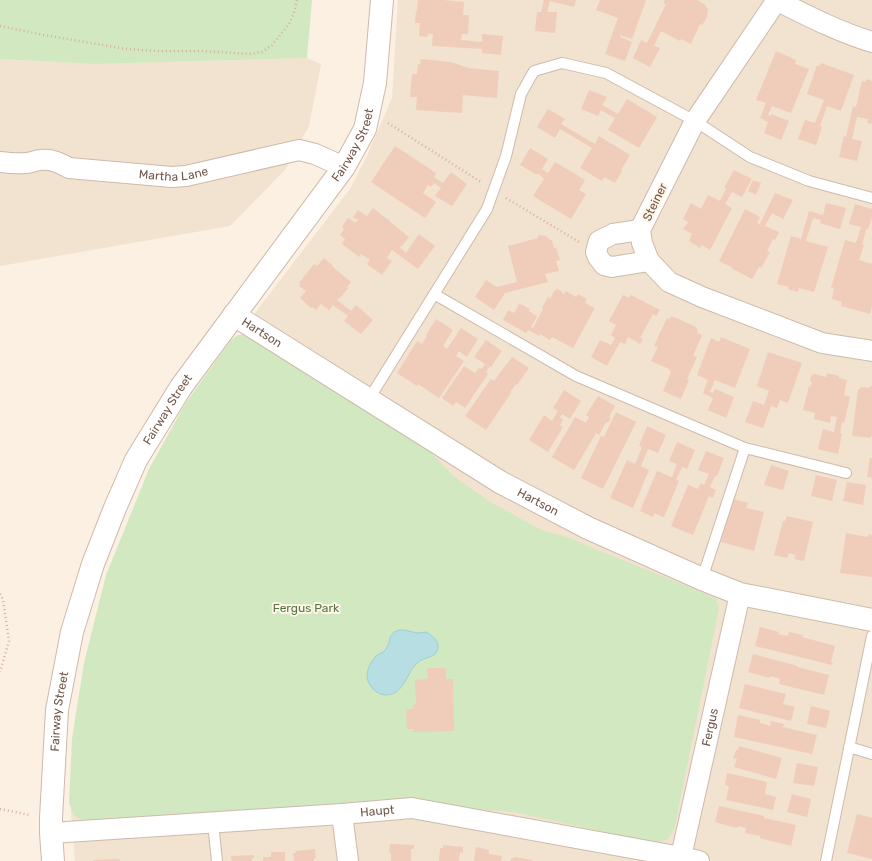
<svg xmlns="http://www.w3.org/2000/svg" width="872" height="861" viewBox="0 0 872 861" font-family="Rubik,sans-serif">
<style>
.residential{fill:#f2e2d0}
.green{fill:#d2e8c1}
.water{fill:#b7dfe3;stroke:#9eced5}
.building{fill:#efcdba}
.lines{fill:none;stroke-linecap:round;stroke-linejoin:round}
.service-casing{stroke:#cebaac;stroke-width:12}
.minor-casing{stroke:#cebaac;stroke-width:22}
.tertiary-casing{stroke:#cebaac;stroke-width:24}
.path{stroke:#d4b19e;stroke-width:2.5;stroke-dasharray:1 3;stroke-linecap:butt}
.service{stroke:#fff;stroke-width:10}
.minor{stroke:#fff;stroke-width:20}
.tertiary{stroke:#fff;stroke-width:22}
.labels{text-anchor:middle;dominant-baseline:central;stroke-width:4;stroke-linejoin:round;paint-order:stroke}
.street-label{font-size:12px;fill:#715649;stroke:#fef4e7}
.park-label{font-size:12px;fill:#547742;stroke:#fef4e7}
</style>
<rect width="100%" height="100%" fill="#fbf0e1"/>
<!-- residential -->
<path class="residential" d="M398,0H872V861H75L71,811L76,711L91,641L112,571L128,521L154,467L258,309L350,189L367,156L392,98Z
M307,58L321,64L309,126L285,170L230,226L0,266V59L95,64Z"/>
<!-- green -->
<path class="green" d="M0,0H312L307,58L95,64L0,59Z
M238,335H246L427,449L457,479L489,501L541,530L570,538L598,550L716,598L719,609L674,830L667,840L654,843L514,812L373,802L84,820C73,817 73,813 69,803L72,739L84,663L106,575L149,469L185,404L231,340Z"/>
<!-- water -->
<path class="water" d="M399,630H404L417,633L426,632C432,635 439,641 438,648C437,658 423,657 417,663C406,673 405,694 386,695C381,695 376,692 373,689C371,686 369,684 368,681C365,673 370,662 376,656C380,653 383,653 386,649C392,640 387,634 399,630Z"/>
<!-- building -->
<path class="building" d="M418,0H443L464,2L463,15H469L468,34H462L461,40L482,42V34L503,36L501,55L482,53V49L432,46L433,34H428L427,37L419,36L420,23H415L416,11H417Z
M544,0H576L574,7L550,1L547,12H557L555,33L535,31L537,12H541Z
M600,0H646L632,39L620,35V37L632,42L625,61L605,54L618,18L596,10Z
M665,0H697L704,4L708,9L707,17L702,25L700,24L691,44L681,39L680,41L661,31L654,46L660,48L650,67L633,58L641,40L647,43L666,4L663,3Z
M776,51L796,60L795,64L809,69L791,113L772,106L768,115L770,116L771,114L789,121L781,140L764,133L768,122L760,118L766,103L756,100Z
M421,59L451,62L468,68L499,71L497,98L463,95L462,113L416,110L417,97H410L412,74H417L418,64L420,65Z
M821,63L854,75L841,111L827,106L820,126L822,127L816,145L798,139L805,120L815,123L824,100L807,94L817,65L820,66Z
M866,79L872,81V124L867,123L868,119L857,117L852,139L862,141L857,161L839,157L844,136L846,137L853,106L856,107L862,81L866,82Z
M589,90L607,97L602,105L618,114L627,99L657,117L639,148L608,130L615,118L601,110L598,116L581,109Z
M548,109L565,119L561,124L595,144L599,136L630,155L621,170L622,171L615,183L604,177L602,181L580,168L592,148L560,129L555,138L537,127Z
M395,146L436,173L434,177L443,183L451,172L467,184L452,206L435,196L441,188L434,183L431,187L428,185L423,193L436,202L425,218L371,182Z
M530,148L548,159L542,169L548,173L555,162L585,180L579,190L586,194L571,219L533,196L544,179L538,173L537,175L520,165Z
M734,170L752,179L742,197L732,192L725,204L732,208L710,250L702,245L700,248L689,241L692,234L683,229L688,222L683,219L691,203L701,209L708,195L720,201L726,189L724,188Z
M753,180L761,183L756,195L748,191Z
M775,193L793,200L783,219L772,213L765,226L779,232L775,240L773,239L767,251L770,252L761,268L759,267L752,279L731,268L732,267L719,261L745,209L760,217L757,223L760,224Z
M826,203L846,208L840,229L820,223L821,220L813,218L806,241L828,247L814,292L799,288L798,292L788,289L789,287L777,284L791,236L801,239L809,211L823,215Z
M855,204L872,209V217L868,229H866L862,245H864L859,260L872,264V306L870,314L841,306L842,302L832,299L834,288H831L845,240L856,243L861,227L849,224Z
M373,208L390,221V222L409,237L402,246L399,247L406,253L419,234L435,246L418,269L392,250L387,258L392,261L382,275L367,264L370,260L361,254L359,257L342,244L345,239L340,235L344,229L342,227L348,218L356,223L358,220L353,217L358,210L367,216Z
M538,235L546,236L552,241L554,248H556L560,260L556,261L559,271L545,274L548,282L505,293L494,310L475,297L486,280L497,287L517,282L508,246L538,238Z
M324,258L332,265L333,267L351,282L347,287L348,288L340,298L339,297L337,300L351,311L356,305L373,320L361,334L344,321L348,316L333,305L329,310L321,304L316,310L312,307L311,308L300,298L306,291L299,286L300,284L299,283L314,264L317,266Z
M558,289L562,292L563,295L566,291L576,297L578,294L587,299L585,303L595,308L573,348L552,337L550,340L540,334L539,336L528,330L526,333L503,320L508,310L514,313L519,304L521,305V304L530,309L529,311L537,316L531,327L533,328L543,309L542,308L548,297L550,299L554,291Z
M623,295L629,298L631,295L660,310L656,316L653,314L640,338L643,339L640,344L628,337L625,344L620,342L607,366L591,357L600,340L611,345L615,338L611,335L616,325L609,321Z
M672,316L696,327L698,331L697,333L702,335L693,356L697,357L687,379L689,380L681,399L663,391L671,372L669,369L651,361L658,347L654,346L667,318L670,319Z
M436,319L453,330L443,346L447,349L461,328L478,339L467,357L459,351L456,356L464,361L439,398L418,384L417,386L397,373L417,341L422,344L427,336L426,335Z
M721,337L750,349L735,388L715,380L710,392L713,393L715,389L734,397L726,418L708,410L713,398L703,393L708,380L697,375L711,338L719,342Z
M486,340L502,351L491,367L490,366L486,372L488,374L465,408L456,402L453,406L442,398L464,366L475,373L479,368L482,369L485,364L474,357Z
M768,352L802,363L788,403L780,400L777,408L771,406L763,428L745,422L753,401L764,405L769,391L757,386Z
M512,357L529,368L517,385L516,384L510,392L511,393L486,430L465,416L491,379L494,381Z
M827,373L839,376V378L847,380L844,395L850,397L844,423L842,422L840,433L842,434L838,454L818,449L823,429L834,432L837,417L831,416L830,423L814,419L815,413L803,410L809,386L811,387L812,381H810L811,376L814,374L826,377Z
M870,386H872V436H871V438L852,436L858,390L862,387L870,388Z
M564,390L581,401L570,419L562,414L560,417L563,420L560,425L563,427L548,452L529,440L544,415L552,421L558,411L553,408Z
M598,396L615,406L609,417L611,418L608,423L606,422L599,435L596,433L574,470L552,457L575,417L586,423L589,417L586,415Z
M616,412L636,422L603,489L581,478L601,436L604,437Z
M647,426L666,435L658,453L648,449L641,466L649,470L633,508L610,498L627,460L635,464L642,447L639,446Z
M677,442L695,450L687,469L682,467L676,480L679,481L664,517L654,513L653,517L640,511L657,471L672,477L677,464L669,461Z
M706,451L724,458L717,476H715L710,487L716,490L713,498L709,496L693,535L671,526L688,485L698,489L701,483L704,485L709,474L698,470Z
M870,458H872V478L867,477Z
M771,465L789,471L783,490L764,485Z
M816,475L837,480L832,501L811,496Z
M847,482L866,485L863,505L843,501Z
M733,499L748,503L746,508L764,512L754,551L721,542Z
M787,516L813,522L804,561L794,559L796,555L789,553L787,558L774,555L783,521H785Z
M846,533L868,537L869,534L872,535V577L840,573Z
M760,627L779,632L778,634L788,636L789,632L803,635L802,637L835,646L831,662L833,663L832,665L755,646Z
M753,654L798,666L797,667L829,675L824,695L779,684L780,679L770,676L769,678L748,672Z
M427,668H446V679H453L454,731L414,732V729H407L406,709H413V704H416L415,680L428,679Z
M745,684L786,694L783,704L795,707L791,721L739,708Z
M811,706L830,711L826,728L807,724Z
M738,715L760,720V723L770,726L771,721L784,724L783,727L817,735L812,754L734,737Z
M739,746L782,758L776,779L734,767L737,759L733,758L736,750H738Z
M797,763L818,767L814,786L793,783Z
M727,773L767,782L765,794L776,797L773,810L726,800L729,786L725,785Z
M792,794L811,799L807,817L787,812Z
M719,806L764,816V818L796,825L791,846L760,838V836L745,833L746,828L738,826L737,828L715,822Z
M857,814L872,818V859L847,853Z
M390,844L414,845V849H411V861H391V853H389Z
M443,845L463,847V853L460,852L459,861H439L440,848H443Z
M476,847L489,850V854L502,856L501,861H474Z
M315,849L316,858H314V861H294L293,853H296V851Z
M271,852H285V861H263V857H271Z
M254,855V858H252V861H232L231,856Z
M515,857L532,860V861H511V858H515Z
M119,859L120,861H93V860Z"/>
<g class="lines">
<defs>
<path id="service" d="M434,294L576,376L745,448L846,473
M369,399L487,209L506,156L521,94L534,71L562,63L606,73L695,121L750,157L809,181L872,198
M702,579L745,448
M849,747L872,754
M213,823L217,861
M826,861L872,636"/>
<g id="minor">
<path d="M776,0C808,16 839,32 872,42"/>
<path d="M777,0L695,121L640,230L642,243L649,261L669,282L702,297L822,343L872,351"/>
<path id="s1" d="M0,162C8,163 17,164 26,163C31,163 36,160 41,160C52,159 60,163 69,168L172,177L186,176L299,150L315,154L344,167"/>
<path d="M640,230L613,234L599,241L596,252L598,257L604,265L612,267L649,261"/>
<path d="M342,814L348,861"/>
<path id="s2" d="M51,833L342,814L412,808L681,857L699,861"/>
<path id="s3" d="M680,861L740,594"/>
</g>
<g id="tertiary">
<path id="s4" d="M234,315L500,482L588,528L702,579L740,594L872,620"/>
<path id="s5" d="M53,861L51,833V818L57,710L72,632L93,564L115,508L136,460L181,387L344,167L365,129L375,83L382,0"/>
</g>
</defs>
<!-- service casing -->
<use href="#service" class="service-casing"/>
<!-- minor casing -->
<use href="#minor" class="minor-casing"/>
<!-- tertiary casing -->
<use href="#tertiary" class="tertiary-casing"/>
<!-- path -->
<path class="path" d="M0,26L44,35L126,49L156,51H203L249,54L262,52L272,45L289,24L294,13L297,0
M388,123L481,182
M506,198L579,242
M0,594L3,599L9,641L0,672
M0,809L30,815"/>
<!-- service -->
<use href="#service" class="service"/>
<!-- minor -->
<use href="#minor" class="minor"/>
<!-- tertiary -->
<use href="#tertiary" class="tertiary"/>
</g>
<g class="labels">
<!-- street labels -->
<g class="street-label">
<text stroke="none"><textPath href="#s5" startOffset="798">Fairway Street</textPath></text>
<text stroke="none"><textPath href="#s1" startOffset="176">Martha Lane</textPath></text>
<text transform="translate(655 202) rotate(-64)">Steiner</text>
<text stroke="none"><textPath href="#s4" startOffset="33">Hartson</textPath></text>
<text stroke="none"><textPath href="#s5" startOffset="474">Fairway Street</textPath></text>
<text stroke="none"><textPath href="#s4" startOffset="357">Hartson</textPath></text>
<text stroke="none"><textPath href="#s5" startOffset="150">Fairway Street</textPath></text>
<text stroke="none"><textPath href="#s3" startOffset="137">Fergus</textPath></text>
<text stroke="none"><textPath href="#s2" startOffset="327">Haupt</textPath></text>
</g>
<!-- park labels -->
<g class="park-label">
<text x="306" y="608">Fergus Park</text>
</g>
</g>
</svg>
